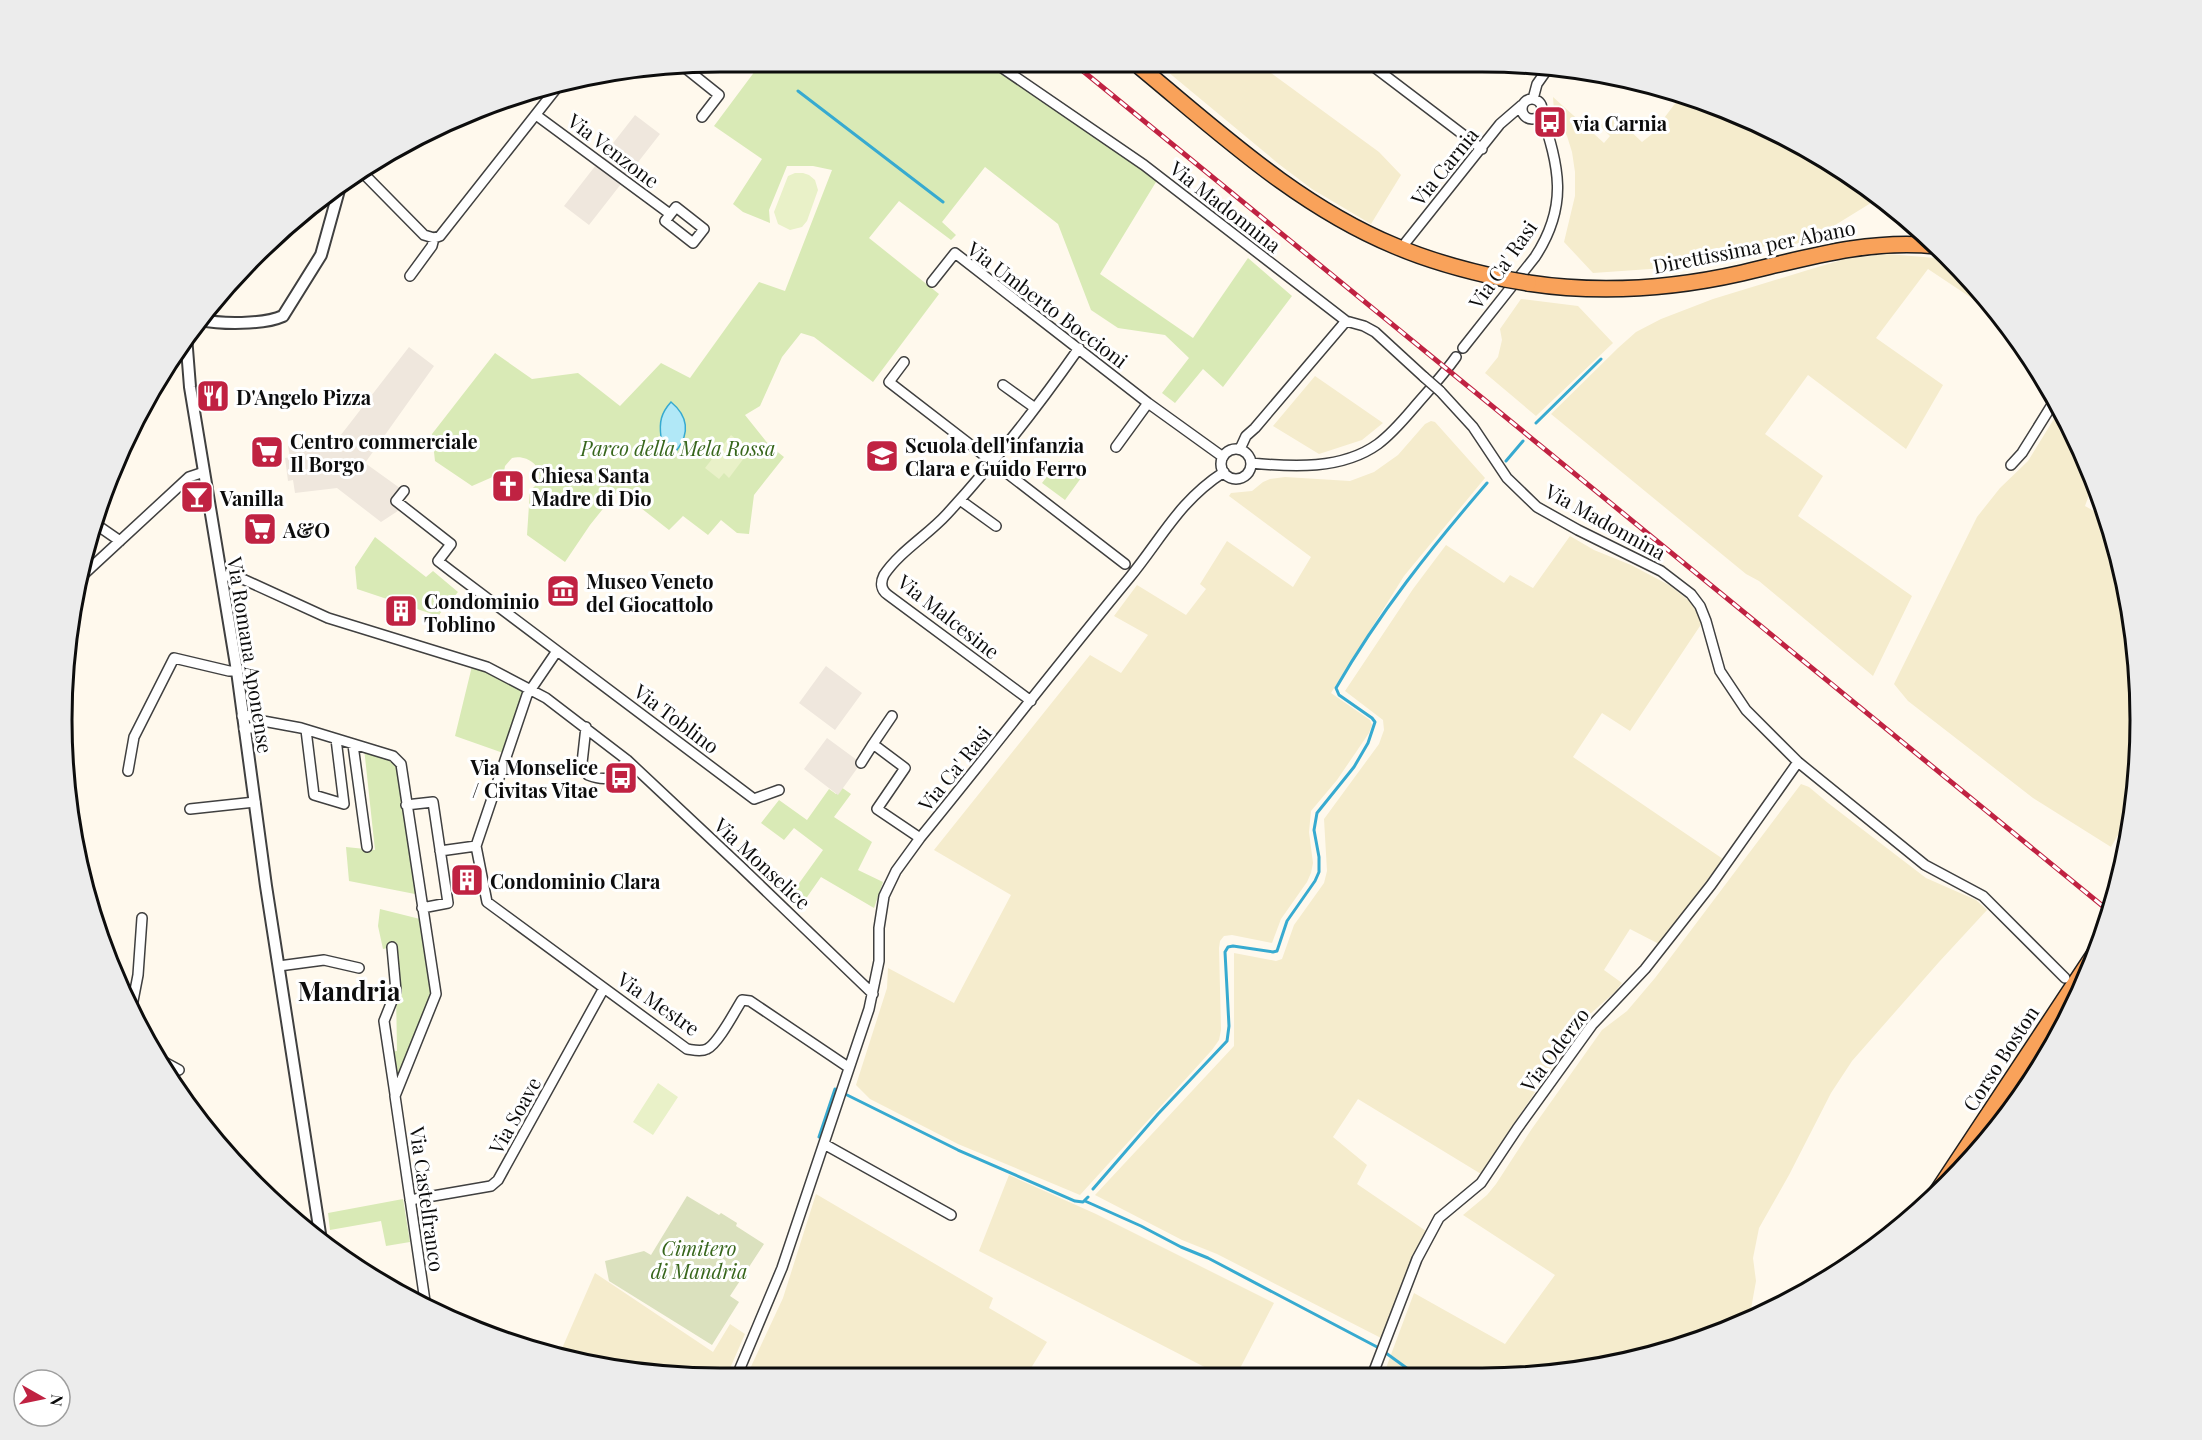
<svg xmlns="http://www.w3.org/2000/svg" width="2202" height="1440" viewBox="0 0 2202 1440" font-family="'Playfair Display',serif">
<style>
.farmland{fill:#f5eccd}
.green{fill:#d9eab6}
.cemetery{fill:#dbe1be}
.pitch{fill:#e9f1c8}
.plaza{fill:#efe7dd}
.water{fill:#b1e8f7;stroke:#37aad0;stroke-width:1.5}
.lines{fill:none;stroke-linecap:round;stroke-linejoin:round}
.stream{stroke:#37aad0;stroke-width:3}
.minor-casing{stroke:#404040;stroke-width:12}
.tertiary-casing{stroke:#404040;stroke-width:14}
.trunk-casing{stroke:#1e1e1e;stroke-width:18}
.minor{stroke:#fff;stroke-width:9}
.tertiary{stroke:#fff;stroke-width:10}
.trunk{stroke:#f9a25a;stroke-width:15}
.rail-casing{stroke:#c02242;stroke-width:5}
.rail{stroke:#fff;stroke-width:3;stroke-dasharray:9;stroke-linecap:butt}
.minor-bridge-casing{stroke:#404040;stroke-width:12;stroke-linecap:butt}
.trunk-bridge-casing{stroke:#1e1e1e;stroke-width:18;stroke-linecap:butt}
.minor-bridge{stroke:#fff;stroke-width:9}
.trunk-bridge{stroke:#f9a25a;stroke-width:15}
.labels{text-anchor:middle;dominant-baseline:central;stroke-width:6;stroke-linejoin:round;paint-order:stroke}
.poi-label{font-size:20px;font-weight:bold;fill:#0d0d0d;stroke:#fff;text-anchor:start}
.street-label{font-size:20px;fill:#0d0d0d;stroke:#fff}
.park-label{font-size:20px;font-style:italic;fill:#37661c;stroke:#fff}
.district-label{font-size:26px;font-weight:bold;fill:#0d0d0d;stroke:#fff}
.rim{fill:none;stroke:#0d0d0d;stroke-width:3}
</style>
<rect width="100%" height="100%" fill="#fff9ed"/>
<!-- farmland -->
<path class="farmland" d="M1162,67H1263L1379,152L1401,175L1371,224L1312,189L1280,165Z
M1553,97L1604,143L1610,136L1600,126L1611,113L1642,142L1652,134L1680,97L1734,112L1812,150L1879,198L1819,235L1793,245L1739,248L1679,267L1593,273L1564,242L1575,196V172L1572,152L1567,136L1554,111Z
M1887,254L1948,259L2006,321L1928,269L1876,338L1943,385L1906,449L1808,375L1765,434L1823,476L1798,516L1912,596L1873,676L1759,581L1746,574L1551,414L1618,348L1636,332L1661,319L1713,299L1808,270L1845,259Z
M1521,299L1578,306L1613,343L1536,416L1485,373L1498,357L1502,340L1500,329Z
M1315,376L1383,423L1362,440L1319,454L1273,426Z
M2060,409L2072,428L2093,484L2085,506L2106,518L2118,549L2139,677L2135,806L2111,847L2033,798L1908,701L1894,684L1977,517L2000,488L2028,461Z
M1431,421L1435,422L1485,478L1404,576L1331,693L1370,720L1372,725L1369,733L1337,780L1311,811L1309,832L1313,863L1311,873L1307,882L1281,919L1272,943L1232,935L1224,936L1220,941L1219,948L1221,1030L1219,1040L1212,1050L1080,1195L958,1144L870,1099L856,1085L887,988L888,968L954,1003L1011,895L934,850L1090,655L1121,673L1148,635L1114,616L1137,585L1186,615L1206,589L1200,584L1227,541L1293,587L1311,557L1229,496L1231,493L1252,491L1263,482L1270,479L1285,477L1350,481L1374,472L1398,455L1425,424Z
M1570,536L1594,550L1631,565L1669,585L1696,606L1702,623L1630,731L1602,713L1573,757L1723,859L1659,944L1630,929L1604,970L1622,983L1615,992L1581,1022L1481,1174L1358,1099L1333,1137L1367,1165L1357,1184L1426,1231L1419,1243L1381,1338L1217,1254L1182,1240L1095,1195L1234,1046V953L1276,961L1282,959L1294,925L1324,883L1327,871L1324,819L1379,744L1384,730L1383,720L1345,691L1413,589L1446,545L1504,583L1510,575L1533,588Z
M1801,784L1809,787L1828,803L1926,878L1976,900L1987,910L1939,962L1852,1061L1831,1093L1789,1175L1759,1228L1753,1258L1756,1281L1749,1320L1652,1356L1525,1377L1383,1376L1414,1293L1505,1344L1555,1275L1463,1215L1487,1195L1496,1184L1531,1130L1602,1030L1627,1011L1655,978Z
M1009,1175L1096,1214L1274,1303L1236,1376H1222L979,1251Z
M816,1194L993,1298L989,1308L1047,1342L1028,1373L1030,1375L748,1373L783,1298Z
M595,1273L713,1352L730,1324L745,1334L728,1373H634L560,1353Z"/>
<!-- green -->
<path class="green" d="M758,67H1003L1159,177L1100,274L1193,338L1248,258L1292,296L1223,387L1203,369L1175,403L1162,393L1189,358L1165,335L1118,328L1091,310L1058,224L985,167L942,222L956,235L951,240L899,201L869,238L939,294L873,382L814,337L801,333L782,357L760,406L745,415L769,445L784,457L754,495L749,534L737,533L721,520L708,535L683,516L669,530L618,490L590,525L565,562L527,535L530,490C551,478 534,453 512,458L505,466L504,472L472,486L435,461L432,434L495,353L532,379L578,373L620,406L661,363L690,378L759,282L785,291L832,170L813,166H787L769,210L770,223L743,212L733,204L762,159L714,126Z
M1059,461L1081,478L1065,500L1042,483Z
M375,537L426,577L433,571L458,592L438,616L357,589L355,567Z
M473,662L531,689L506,754L455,736Z
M364,748L401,764L420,895L349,881L346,847L375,850Z
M841,787L851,794L834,817L872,842L858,870L883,882L874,908L821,877L798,910L787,900L823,850L794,828L784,840L761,823L779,800L807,820L829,789L836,794Z
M380,909L424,920L436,994L395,1096L389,1052L397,1051L396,991L392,947L383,949L378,926Z
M403,1199L410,1242L386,1246L381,1221L330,1230L328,1213Z"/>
<!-- cemetery -->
<path class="cemetery" d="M687,1196L719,1215L721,1213L737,1223L736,1226L764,1244L730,1296L739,1302L712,1345L609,1281L605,1261L644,1251L651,1255Z"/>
<!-- pitch -->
<path class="pitch" d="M795,173H803L809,175L815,180L818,190L807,221L802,227L790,230L778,224L774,212L788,176Z
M731,435L744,446L739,453L744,458L729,478L724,473L719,479L705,468Z
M658,1083L678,1097L653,1135L633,1122Z"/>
<!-- plaza -->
<path class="plaza" d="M635,115L660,134L589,225L564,206Z
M409,347L434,366L365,463L404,491L397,501L404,507L381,522L337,488L295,493L293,480L288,481L285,458L290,457L288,446L337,440Z
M826,666L862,693L835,730L799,703Z
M827,738L861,763L838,795L804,769Z"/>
<!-- water -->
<path class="water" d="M671,402C688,416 690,433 677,450L661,437C659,422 661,413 671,402Z"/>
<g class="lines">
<!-- stream -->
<path class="stream" d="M798,91L943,202
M1536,423L1601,359
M1506,461L1523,441
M819,1137L835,1089L958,1150L1075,1201L1083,1202L1088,1197
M1093,1189L1158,1114L1227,1041L1229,1026L1225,952L1228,947L1233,946L1273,952L1277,951L1287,921L1315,881L1319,872V857L1314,830L1317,813L1354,767L1368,743L1375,722L1372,718L1339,695L1336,688C1379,613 1431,548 1487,483
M1085,1201L1141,1226L1181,1247L1208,1258L1379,1348L1419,1377"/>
<defs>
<path id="minor" d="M684,67L719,95L702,117
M1001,67L1144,165L1346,321L1364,326L1375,332L1424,377
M1374,67L1482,149
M1522 109a10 10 0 1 1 20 0a10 10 0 1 1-20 0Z
M1533,99L1537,84L1549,67
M536,115L670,214
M360,170L424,235L434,238L440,236L559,85
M676,207L704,229L693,243L665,221Z
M1406,242L1500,124L1522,105
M410,276L432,246L434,238
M932,282L955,253L1148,403L1223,457
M1463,348L1535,257C1569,205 1559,167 1541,112
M904,362L889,382L1125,564
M1003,385L1035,408
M1440,391L1473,427L1507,478L1537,507L1578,530L1661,571L1691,594L1700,606L1706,621L1720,671L1746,710L1798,762L1925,865L1983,896L2065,978
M1116,447L1148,403
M1240,449L1246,436L1255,428L1346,321
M1221 464a15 15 0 1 1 30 0a15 15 0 1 1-30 0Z
M1251,463C1292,467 1342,470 1378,444C1393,433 1405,418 1417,404C1430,389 1444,374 1456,357
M2011,465L2022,453L2055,400
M404,491L396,501L451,544L438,561L451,571L754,799L779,790
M960,500L996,526
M94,523L120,541
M83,575L189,477L204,472
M222,576H236L328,618L487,667L546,698L627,760L740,866L873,994
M557,651L527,695L476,846L487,902L687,1049C694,1050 701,1052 707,1049C718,1044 735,1011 742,1000L750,1001L848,1067
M1031,701L888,595C881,590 880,583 884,575C900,551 928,535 947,514C995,462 1039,405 1079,348
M242,716L256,715L263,721L301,728L393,756L401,764L436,994L395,1096L426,1308
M892,716L873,744L905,768L877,809L920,838
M586,727L582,763L588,775C609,783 614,778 627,760
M244,729L257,727L263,721
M306,730L314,795L344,804L336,739
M353,745L367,847
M861,763L873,744
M128,771L134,737L174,658L229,671H237
M406,805L433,802L448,903L422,908
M190,809L255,802
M440,851L476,846
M392,947L396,991L384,1021L395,1094
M279,966L324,960L359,968
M132,1006L138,975L142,918
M155,1057L179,1070
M824,1144L951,1215
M410,1200L491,1186L498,1180L604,988
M738,1373L782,1268L869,1009L879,961V928L884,896L896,871L920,838C991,751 1059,663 1130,577C1162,538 1179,501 1224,472
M1372,1376L1417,1259L1439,1218L1481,1183L1517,1129L1592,1025L1645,969L1711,885L1798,762"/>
<path id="tertiary" d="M200,320C221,324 263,325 283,316L321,255L341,183
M186,336L190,387L237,671L266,886L321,1240"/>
<path id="trunk" d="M1140,67C1220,133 1298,206 1395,246C1430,261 1467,271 1505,279
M1528,283C1600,294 1671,289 1742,273C1806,258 1868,239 1936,246
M1973,1158L2070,1009
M1937,1192L2099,947"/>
</defs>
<!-- minor casing -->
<use href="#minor" class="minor-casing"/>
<!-- tertiary casing -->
<use href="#tertiary" class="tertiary-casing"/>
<!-- trunk casing -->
<use href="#trunk" class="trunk-casing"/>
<!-- minor -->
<use href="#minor" class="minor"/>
<!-- tertiary -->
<use href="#tertiary" class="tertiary"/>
<!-- trunk -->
<use href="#trunk" class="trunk"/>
<defs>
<path id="rail" d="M1078,67L2110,912"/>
</defs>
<!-- rail casing -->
<use href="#rail" class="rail-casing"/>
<!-- rail -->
<use href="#rail" class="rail"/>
<defs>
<path id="minor-bridge" d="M1424,377L1440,391"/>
<path id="trunk-bridge" d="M1505,279L1528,283"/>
</defs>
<!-- minor-bridge casing -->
<use href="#minor-bridge" class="minor-bridge-casing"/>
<!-- trunk-bridge casing -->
<use href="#trunk-bridge" class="trunk-bridge-casing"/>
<!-- minor-bridge -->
<use href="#minor-bridge" class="minor-bridge"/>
<!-- trunk-bridge -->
<use href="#trunk-bridge" class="trunk-bridge"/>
</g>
<!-- icons -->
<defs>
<symbol id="bus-square" viewBox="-11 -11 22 22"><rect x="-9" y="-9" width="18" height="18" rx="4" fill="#c02242" stroke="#fff"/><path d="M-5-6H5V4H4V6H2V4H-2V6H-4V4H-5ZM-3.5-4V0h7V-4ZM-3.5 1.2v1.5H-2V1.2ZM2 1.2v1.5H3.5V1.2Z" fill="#fff"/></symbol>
<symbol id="restaurant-square" viewBox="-11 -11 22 22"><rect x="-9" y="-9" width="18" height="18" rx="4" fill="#c02242" stroke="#fff"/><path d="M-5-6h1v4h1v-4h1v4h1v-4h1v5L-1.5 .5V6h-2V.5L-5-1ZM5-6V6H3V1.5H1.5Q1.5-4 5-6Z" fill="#fff"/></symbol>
<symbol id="supermarket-square" viewBox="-11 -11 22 22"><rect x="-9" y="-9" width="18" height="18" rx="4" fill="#c02242" stroke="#fff"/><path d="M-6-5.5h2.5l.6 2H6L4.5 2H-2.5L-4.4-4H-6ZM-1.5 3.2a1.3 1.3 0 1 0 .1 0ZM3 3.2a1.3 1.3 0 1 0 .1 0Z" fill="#fff"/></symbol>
<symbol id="school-square" viewBox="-11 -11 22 22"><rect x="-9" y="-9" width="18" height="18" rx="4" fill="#c02242" stroke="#fff"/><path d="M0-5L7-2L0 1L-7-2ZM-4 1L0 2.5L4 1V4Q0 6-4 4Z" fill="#fff"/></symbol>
<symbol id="church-square" viewBox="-11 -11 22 22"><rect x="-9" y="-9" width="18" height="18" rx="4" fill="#c02242" stroke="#fff"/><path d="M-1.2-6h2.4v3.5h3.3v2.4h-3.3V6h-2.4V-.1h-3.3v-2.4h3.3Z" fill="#fff"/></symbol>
<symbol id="bar-square" viewBox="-11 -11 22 22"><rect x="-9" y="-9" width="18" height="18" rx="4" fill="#c02242" stroke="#fff"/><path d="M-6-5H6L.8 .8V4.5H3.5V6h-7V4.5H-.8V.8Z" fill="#fff"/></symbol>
<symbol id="museum-square" viewBox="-11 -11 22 22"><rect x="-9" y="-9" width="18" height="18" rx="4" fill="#c02242" stroke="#fff"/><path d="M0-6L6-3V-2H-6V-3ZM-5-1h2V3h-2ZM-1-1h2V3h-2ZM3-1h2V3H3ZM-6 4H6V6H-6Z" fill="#fff"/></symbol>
<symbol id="building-square" viewBox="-11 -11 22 22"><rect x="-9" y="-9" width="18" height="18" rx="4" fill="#c02242" stroke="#fff"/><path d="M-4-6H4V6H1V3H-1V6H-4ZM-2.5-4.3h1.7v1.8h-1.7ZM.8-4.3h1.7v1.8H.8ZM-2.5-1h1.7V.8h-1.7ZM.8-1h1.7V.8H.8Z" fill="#fff"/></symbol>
</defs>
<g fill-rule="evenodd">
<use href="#bus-square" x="1531" y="103" width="38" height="38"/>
<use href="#restaurant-square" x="194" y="377" width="38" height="38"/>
<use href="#supermarket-square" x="248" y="433" width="38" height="38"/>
<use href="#school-square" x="863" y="437" width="38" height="38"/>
<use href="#church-square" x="489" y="467" width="38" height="38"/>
<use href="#bar-square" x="178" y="478" width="38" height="38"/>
<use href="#supermarket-square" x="241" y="510" width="38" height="38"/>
<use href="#museum-square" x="544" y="572" width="38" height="38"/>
<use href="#building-square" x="382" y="592" width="38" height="38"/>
<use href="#bus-square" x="602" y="759" width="38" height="38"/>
<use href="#building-square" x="448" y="861" width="38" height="38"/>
</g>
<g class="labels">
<!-- poi labels -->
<g class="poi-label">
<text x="1573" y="122">via Carnia</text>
<text x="236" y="396">D'Angelo Pizza</text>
<text x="290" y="440">Centro commerciale<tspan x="290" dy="23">Il Borgo</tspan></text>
<text x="905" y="444">Scuola dell'infanzia<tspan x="905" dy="23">Clara e Guido Ferro</tspan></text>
<text x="531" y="474">Chiesa Santa<tspan x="531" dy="23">Madre di Dio</tspan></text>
<text x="220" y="497">Vanilla</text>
<text x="283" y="529">A&amp;O</text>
<text x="586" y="580">Museo Veneto<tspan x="586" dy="23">del Giocattolo</tspan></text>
<text x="424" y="600">Condominio<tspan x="424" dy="23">Toblino</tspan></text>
<text x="598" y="766" text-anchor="end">Via Monselice<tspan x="598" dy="23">/ Civitas Vitae</tspan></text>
<text x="490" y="880">Condominio Clara</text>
</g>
<!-- street labels -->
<g class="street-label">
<text transform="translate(614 150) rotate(37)">Via Venzone</text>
<text transform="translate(1444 166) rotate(-51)">Via Carnia</text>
<text transform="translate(1226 206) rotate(38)">Via Madonnina</text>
<text transform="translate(1754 246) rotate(-11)">Direttissima per Abano</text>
<text transform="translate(1502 264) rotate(-55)">Via Ca' Rasi</text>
<text transform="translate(1048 304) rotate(37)">Via Umberto Boccioni</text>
<text transform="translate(1606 521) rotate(29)">Via Madonnina</text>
<text transform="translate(949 616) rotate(38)">Via Malcesine</text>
<text transform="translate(251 655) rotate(81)">Via Romana Aponense</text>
<text transform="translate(677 718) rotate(37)">Via Toblino</text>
<text transform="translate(954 768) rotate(-51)">Via Ca' Rasi</text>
<text transform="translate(763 863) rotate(43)">Via Monselice</text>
<text transform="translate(659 1003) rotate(35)">Via Mestre</text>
<text transform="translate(1554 1049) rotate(-53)">Via Oderzo</text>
<text transform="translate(2000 1058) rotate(-57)">Corso Boston</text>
<text transform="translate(514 1115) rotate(-61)">Via Soave</text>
<text transform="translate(428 1199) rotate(82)">Via Castelfranco</text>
</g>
<!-- park labels -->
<g class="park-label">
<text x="678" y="447">Parco della Mela Rossa</text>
<text x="699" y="1247">Cimitero<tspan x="699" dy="23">di Mandria</tspan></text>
</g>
<!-- district labels -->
<g class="district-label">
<text x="349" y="990">Mandria</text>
</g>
</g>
<!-- crop -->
<path d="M0 0H2202V1440H0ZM720 72H1482A648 648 0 0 1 2130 720V720A648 648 0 0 1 1482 1368H720A648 648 0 0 1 72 720V720A648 648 0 0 1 720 72Z" fill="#ececec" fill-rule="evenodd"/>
<path class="rim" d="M720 72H1482A648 648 0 0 1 2130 720V720A648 648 0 0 1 1482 1368H720A648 648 0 0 1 72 720V720A648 648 0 0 1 720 72Z"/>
<!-- north arrow -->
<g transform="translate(42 1398) rotate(99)"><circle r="28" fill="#ffffff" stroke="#9e9e9e" stroke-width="1.5"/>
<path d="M0-4.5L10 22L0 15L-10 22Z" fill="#c02242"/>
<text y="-9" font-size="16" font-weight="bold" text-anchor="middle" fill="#0d0d0d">N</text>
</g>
</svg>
